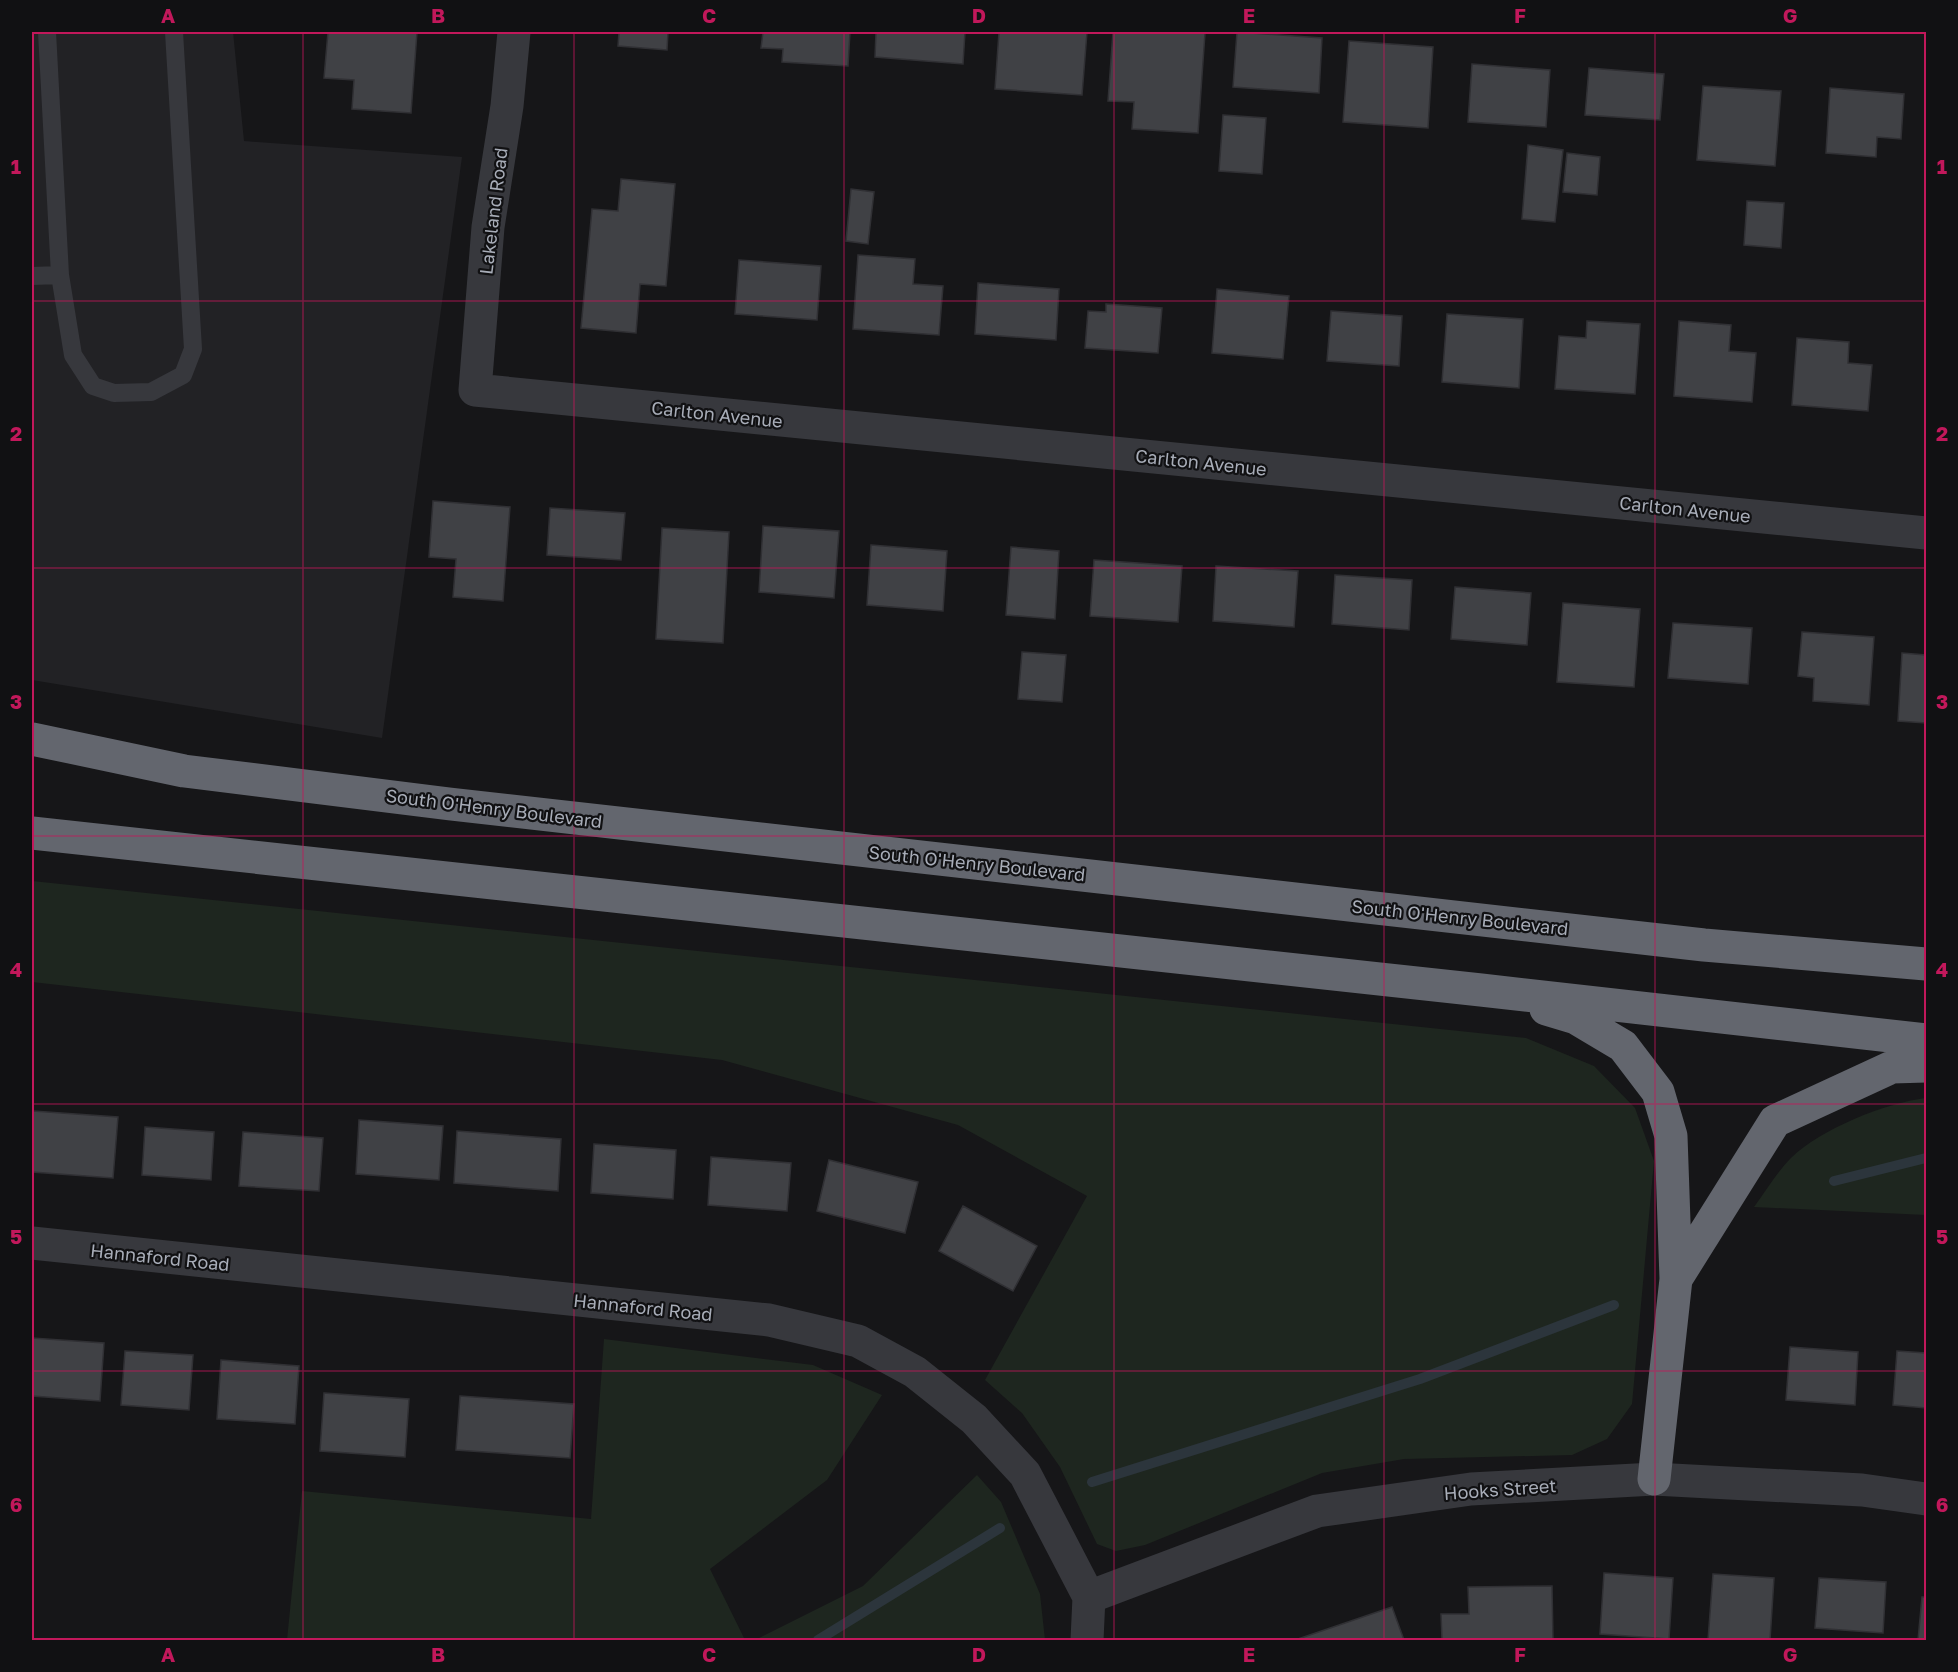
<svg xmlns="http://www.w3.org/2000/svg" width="1958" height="1672" viewBox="0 0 1958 1672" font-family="'Golos Text',sans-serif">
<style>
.built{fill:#222225}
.green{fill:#1e261f}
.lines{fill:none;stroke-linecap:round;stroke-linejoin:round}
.stream{stroke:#2c353c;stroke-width:10}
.building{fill:#404145;stroke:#303034;stroke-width:1.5}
.lane{stroke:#37383d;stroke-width:18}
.street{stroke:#37383d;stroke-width:33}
.highway{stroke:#63666e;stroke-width:33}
.grid{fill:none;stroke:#c2185b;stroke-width:1.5;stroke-opacity:0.55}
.labels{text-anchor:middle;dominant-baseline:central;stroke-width:4.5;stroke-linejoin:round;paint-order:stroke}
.street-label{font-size:18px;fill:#a8adb8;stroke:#111113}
.neatline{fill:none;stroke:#c2185b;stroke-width:2}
.grid-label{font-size:20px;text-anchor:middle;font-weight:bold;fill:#c2185b}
</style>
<rect width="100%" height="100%" fill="#161618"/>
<!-- built -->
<path class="built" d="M32,32H233L244,141L462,157L382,738L32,680Z"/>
<!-- green -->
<path class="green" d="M32,881L1526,1038L1594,1066L1635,1108L1654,1161L1632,1404L1607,1439L1572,1455L1404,1459L1322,1473L1145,1545L1116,1551L1097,1544L1060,1467L1022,1413L985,1380L1087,1196L958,1125L722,1060L32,982Z
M1926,1098V1215L1754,1207C1766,1191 1777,1172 1791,1158C1821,1129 1885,1103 1926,1098Z
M604,1339L813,1365L882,1395L827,1480L710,1569L745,1640H287L302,1491L591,1519Z
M977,1475L1001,1502L1040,1594L1045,1640H755L863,1586Z"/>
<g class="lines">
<!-- stream -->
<path class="stream" d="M1834,1181L1926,1158
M1092,1482L1420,1379L1614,1305
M818,1640L1000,1528"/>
</g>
<!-- building -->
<path class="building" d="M328,32H417L411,113L352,109L354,80L324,78Z
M619,32H668L667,50L618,46Z
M763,32H850L848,66L782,62L783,49L761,48Z
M876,32H965L963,64L875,57Z
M999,32H1087L1082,95L995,89Z
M1113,32L1205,33L1198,133L1132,129L1134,102L1108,101Z
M1237,32L1322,38L1319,93L1233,87Z
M1349,41L1433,47L1428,128L1343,122Z
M1472,64L1550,70L1546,127L1468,122Z
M1589,68L1664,74L1660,120L1585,115Z
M1703,86L1781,91L1775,166L1697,160Z
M1830,88L1904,94L1901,139L1877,137L1876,157L1826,153Z
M1223,115L1266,118L1262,174L1219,171Z
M1528,145L1563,150L1555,222L1522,219Z
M1567,153L1600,157L1597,195L1563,192Z
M621,179L675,184L666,286L640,284L636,333L581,328L592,209L618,211Z
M851,189L874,192L868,244L846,241Z
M1747,201L1784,203L1781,248L1744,245Z
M858,255L915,259L913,284L943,286L939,335L853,329Z
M739,260L821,266L817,320L735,314Z
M978,283L1059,289L1056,340L975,334Z
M1217,289L1289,296L1283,359L1212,353Z
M1106,304L1162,308L1158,353L1085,348L1088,311L1106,312Z
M1331,311L1402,316L1399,366L1327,361Z
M1447,314L1523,319L1519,388L1442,382Z
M1587,321L1640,324L1635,394L1555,389L1559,336L1586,338Z
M1679,321L1731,325L1729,351L1756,353L1752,402L1674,396Z
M1797,338L1849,342L1848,363L1872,365L1868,411L1792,405Z
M433,501L510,507L503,601L453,597L456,559L429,557Z
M550,508L625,513L621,560L547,555Z
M763,526L839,531L834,598L759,592Z
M662,528L729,532L723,643L656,639Z
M871,545L947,551L943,611L867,605Z
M1011,547L1059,551L1055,619L1006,615Z
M1094,560L1182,566L1178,622L1090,616Z
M1216,566L1298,571L1294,627L1213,621Z
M1335,575L1412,580L1409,630L1332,624Z
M1455,587L1531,593L1527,645L1451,639Z
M1563,603L1640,609L1634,687L1557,682Z
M1673,623L1752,628L1748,684L1668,678Z
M1802,632L1874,637L1869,705L1813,701L1814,678L1798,676Z
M1022,652L1066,655L1062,702L1018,699Z
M1902,653L1926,655V723L1898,721Z
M33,1111L118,1117L113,1178L32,1172Z
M359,1120L443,1126L439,1180L356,1174Z
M145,1127L214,1132L211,1180L142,1175Z
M457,1131L561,1139L558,1191L454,1183Z
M243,1132L323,1138L319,1191L239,1186Z
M594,1144L676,1150L673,1199L591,1193Z
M711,1157L791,1163L787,1211L708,1205Z
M829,1160L918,1182L905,1233L817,1211Z
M963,1206L1037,1246L1013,1291L939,1251Z
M32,1338L104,1343L100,1401L32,1396Z
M1790,1347L1858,1352L1855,1405L1786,1400Z
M125,1351L193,1355L189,1410L121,1405Z
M1897,1351L1926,1353V1408L1893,1405Z
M221,1360L299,1366L295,1424L217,1419Z
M324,1393L409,1399L405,1457L320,1451Z
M460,1396L574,1404L570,1458L456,1450Z
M1604,1573L1673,1578L1669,1639L1600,1634Z
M1713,1574L1774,1578L1770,1640H1708Z
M1819,1578L1886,1582L1883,1633L1815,1628Z
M1552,1586L1553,1640H1442L1441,1614H1469L1468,1587Z
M1922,1597H1926V1640H1918Z
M1392,1607L1404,1640H1295Z"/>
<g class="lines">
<!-- lane -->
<path class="lane" d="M47,32L60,275L73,355L93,386L114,393L151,392L183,375L193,349L174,32
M32,276L60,275"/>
<!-- street -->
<path class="street" d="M514,32L507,106L488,227L475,390L1926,533
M32,1243L769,1320L858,1341L915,1372L974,1419L1025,1474L1089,1597L1087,1640
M1089,1597L1317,1511L1471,1489L1654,1479L1862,1490L1926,1499"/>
<!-- highway -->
<path class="highway" d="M32,739L184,771L450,804L1704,945L1926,964
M32,833L1481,990L1926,1040
M1546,1009L1576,1018L1623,1046L1658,1092L1671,1136L1676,1279L1654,1479
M1676,1279L1775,1121L1892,1067L1926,1066"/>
</g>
<!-- grid -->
<path class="grid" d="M303,32V1640M574,32V1640M844,32V1640M1114,32V1640M1384,32V1640M1655,32V1640M32,301H1926M32,568H1926M32,836H1926M32,1104H1926M32,1371H1926"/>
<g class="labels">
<!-- street labels -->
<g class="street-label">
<text transform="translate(493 211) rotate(-83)">Lakeland Road</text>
<text transform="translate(717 414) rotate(6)">Carlton Avenue</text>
<text transform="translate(1201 462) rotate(6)">Carlton Avenue</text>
<text transform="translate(1685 509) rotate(6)">Carlton Avenue</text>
<text transform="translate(494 808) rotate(7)">South O'Henry Boulevard</text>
<text transform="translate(977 863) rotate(6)">South O'Henry Boulevard</text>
<text transform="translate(1460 917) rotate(6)">South O'Henry Boulevard</text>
<text transform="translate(160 1257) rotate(6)">Hannaford Road</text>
<text transform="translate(643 1307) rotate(6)">Hannaford Road</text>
<text transform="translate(1500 1489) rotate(-4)">Hooks Street</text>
</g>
</g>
<!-- border -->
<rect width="1958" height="1672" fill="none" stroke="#111113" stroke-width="66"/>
<rect x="33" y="33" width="1892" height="1606" class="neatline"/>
<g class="grid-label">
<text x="168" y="23">A</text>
<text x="438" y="23">B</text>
<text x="709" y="23">C</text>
<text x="979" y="23">D</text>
<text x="1249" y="23">E</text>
<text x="1520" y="23">F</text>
<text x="1790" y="23">G</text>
<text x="16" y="174">1</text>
<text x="1942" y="174">1</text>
<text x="16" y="441">2</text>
<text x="1942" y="441">2</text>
<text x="16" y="709">3</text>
<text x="1942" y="709">3</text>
<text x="16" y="977">4</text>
<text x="1942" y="977">4</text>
<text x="16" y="1244">5</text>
<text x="1942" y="1244">5</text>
<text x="16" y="1512">6</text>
<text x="1942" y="1512">6</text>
<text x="168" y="1662">A</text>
<text x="438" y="1662">B</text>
<text x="709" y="1662">C</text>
<text x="979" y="1662">D</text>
<text x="1249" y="1662">E</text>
<text x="1520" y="1662">F</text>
<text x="1790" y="1662">G</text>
</g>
</svg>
